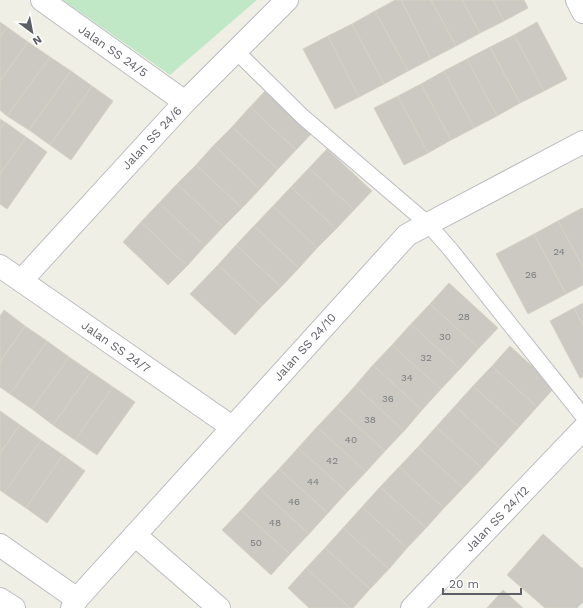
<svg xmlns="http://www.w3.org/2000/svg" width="583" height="608" viewBox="0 0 583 608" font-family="'Work Sans',sans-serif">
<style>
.green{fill:#c0e8c6}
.building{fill:#cbc9c2;stroke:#d5d2c3}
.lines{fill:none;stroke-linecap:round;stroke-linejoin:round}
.service-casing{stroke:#babcc1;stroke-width:17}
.minor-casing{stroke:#babcc1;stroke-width:24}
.tertiary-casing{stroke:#babcc1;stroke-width:24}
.service{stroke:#fff;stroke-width:15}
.minor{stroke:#fff;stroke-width:22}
.tertiary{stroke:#fff;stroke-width:22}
.labels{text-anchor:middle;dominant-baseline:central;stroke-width:3;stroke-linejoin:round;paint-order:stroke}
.number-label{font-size:10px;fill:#787a7d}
.street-label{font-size:12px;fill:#5d5f66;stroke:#fff}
</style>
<rect width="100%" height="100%" fill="#f0efe5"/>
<!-- green -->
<path class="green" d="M63,0H257L170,75Z"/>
<!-- building -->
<path class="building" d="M395,0H401L431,59L408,71L375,11Z
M401,0H431L456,46L431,59Z
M431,0H462L480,33L456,46Z
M462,0H493L504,21L480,33Z
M493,0H524L528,8L504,21Z
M375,11L408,71L384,84L352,24Z
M0,22L7,27L0,37Z
M537,22L567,79L544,91L514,35Z
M352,24L384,84L359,97L328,36Z
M7,27L28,42L0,81V37Z
M514,35L544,91L520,103L490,47Z
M328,36L359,97L335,109L303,49Z
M28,42L50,57L7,116L0,110V81Z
M490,47L520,103L497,116L467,59Z
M50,57L71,71L29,130L7,116Z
M467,59L497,116L474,128L444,71Z
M71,71L92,86L50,145L29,130Z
M444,71L474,128L451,140L421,84Z
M421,84L451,140L428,153L398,96Z
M92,86L113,101L71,160L50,145Z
M268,88L314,131L296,150L250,107Z
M398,96L428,153L404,165L374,108Z
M250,107L296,150L278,169L232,127Z
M0,119L5,122L0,129Z
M5,122L26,137L0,174V129Z
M232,127L278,169L260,189L214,145Z
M26,137L47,152L7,209L0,204V174Z
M214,145L260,189L242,208L196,165Z
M327,149L372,191L354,210L309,168Z
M196,165L242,208L223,227L177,184Z
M309,168L354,210L336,229L291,187Z
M177,184L223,227L205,246L159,203Z
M291,187L336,229L317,248L273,206Z
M159,203L205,246L187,266L141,222Z
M273,206L317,248L299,268L254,226Z
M582,208L583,209V267L558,221Z
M558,221L583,267V285L566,294L534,234Z
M141,222L187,266L168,285L123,242Z
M254,226L299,268L281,287L236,245Z
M534,234L566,294L528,314L496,254Z
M236,245L281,287L262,306L218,265Z
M218,265L262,306L235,335L190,294Z
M449,283L498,328L479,348L430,304Z
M583,303V325L574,308Z
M430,304L479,348L460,369L411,324Z
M574,308L583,325V377L580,378L550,321Z
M4,310L25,326L0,362V316Z
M411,324L460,369L441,389L392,345Z
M25,326L47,341L10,394L0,387V362Z
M47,341L69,357L32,409L10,394Z
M392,345L441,389L422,410L373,365Z
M510,346L555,387L537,407L492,366Z
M69,357L91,372L53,425L32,409Z
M373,365L422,410L404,431L355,386Z
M492,366L537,407L519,427L473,386Z
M91,372L113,387L75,440L53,425Z
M355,386L404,431L385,451L336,407Z
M473,386L519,427L500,448L455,406Z
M113,387L135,402L97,455L75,440Z
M455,406L500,448L482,468L436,427Z
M336,407L385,451L366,472L317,427Z
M0,411L20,425L0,453Z
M20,425L41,440L4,493L0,490V453Z
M317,427L366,472L347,492L298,448Z
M436,427L482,468L463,488L418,447Z
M41,440L63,455L26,508L4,493Z
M418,447L463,488L444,508L399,467Z
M298,448L347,492L328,513L279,469Z
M63,455L85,471L47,523L26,508Z
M399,467L444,508L426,528L380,487Z
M279,469L328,513L309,534L260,489Z
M380,487L426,528L407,548L362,507Z
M260,489L309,534L290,554L241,510Z
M362,507L407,548L389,569L343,528Z
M241,510L290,554L271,575L222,530Z
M343,528L389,569L370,589L325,548Z
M543,534L583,569V602L577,608H545L507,575Z
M325,548L370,589L353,608H350L306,568Z
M306,568L350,608H309L288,588Z
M503,590L523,608H487Z"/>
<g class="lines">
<defs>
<path id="service" d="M237,52L303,117L428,224L450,249L583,416"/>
<path id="minor" d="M42,0L185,102
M577,0L583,12
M0,266L232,427
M21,281L185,102L287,0
M135,535L219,608
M0,545L77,599
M412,608L583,429"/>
<path id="tertiary" d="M0,599L14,608
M72,608L77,599L407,235L583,142"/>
</defs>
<!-- service casing -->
<use href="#service" class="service-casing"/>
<!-- minor casing -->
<use href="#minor" class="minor-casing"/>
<!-- tertiary casing -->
<use href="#tertiary" class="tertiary-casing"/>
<!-- service -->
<use href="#service" class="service"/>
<!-- minor -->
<use href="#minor" class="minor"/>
<!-- tertiary -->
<use href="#tertiary" class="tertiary"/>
</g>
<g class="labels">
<!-- number labels -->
<g class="number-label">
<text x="559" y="251">24</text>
<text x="531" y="274">26</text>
<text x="464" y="316">28</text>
<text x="445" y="336">30</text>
<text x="426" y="357">32</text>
<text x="407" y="377">34</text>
<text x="388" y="398">36</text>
<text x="370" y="419">38</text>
<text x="351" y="439">40</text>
<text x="332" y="460">42</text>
<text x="313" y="481">44</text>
<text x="294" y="501">46</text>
<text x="275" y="522">48</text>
<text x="256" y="542">50</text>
</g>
<!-- street labels -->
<g class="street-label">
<text transform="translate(113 51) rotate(35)">Jalan SS 24/5</text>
<text transform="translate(152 138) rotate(-47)">Jalan SS 24/6</text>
<text transform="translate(116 347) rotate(35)">Jalan SS 24/7</text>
<text transform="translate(305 347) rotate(-48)">Jalan SS 24/10</text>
<text transform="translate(497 519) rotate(-46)">Jalan SS 24/12</text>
</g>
</g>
<!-- north arrow -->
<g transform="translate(32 32) rotate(148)" stroke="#ffffff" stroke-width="3" paint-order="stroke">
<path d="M0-3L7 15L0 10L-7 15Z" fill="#5d5f66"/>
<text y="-6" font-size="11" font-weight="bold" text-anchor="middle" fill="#5d5f66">N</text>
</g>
<!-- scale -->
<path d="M443 588v6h78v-6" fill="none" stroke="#5d5f66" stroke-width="2"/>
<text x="449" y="588" font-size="12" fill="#5d5f66" stroke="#ffffff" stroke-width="3" paint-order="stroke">20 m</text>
</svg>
